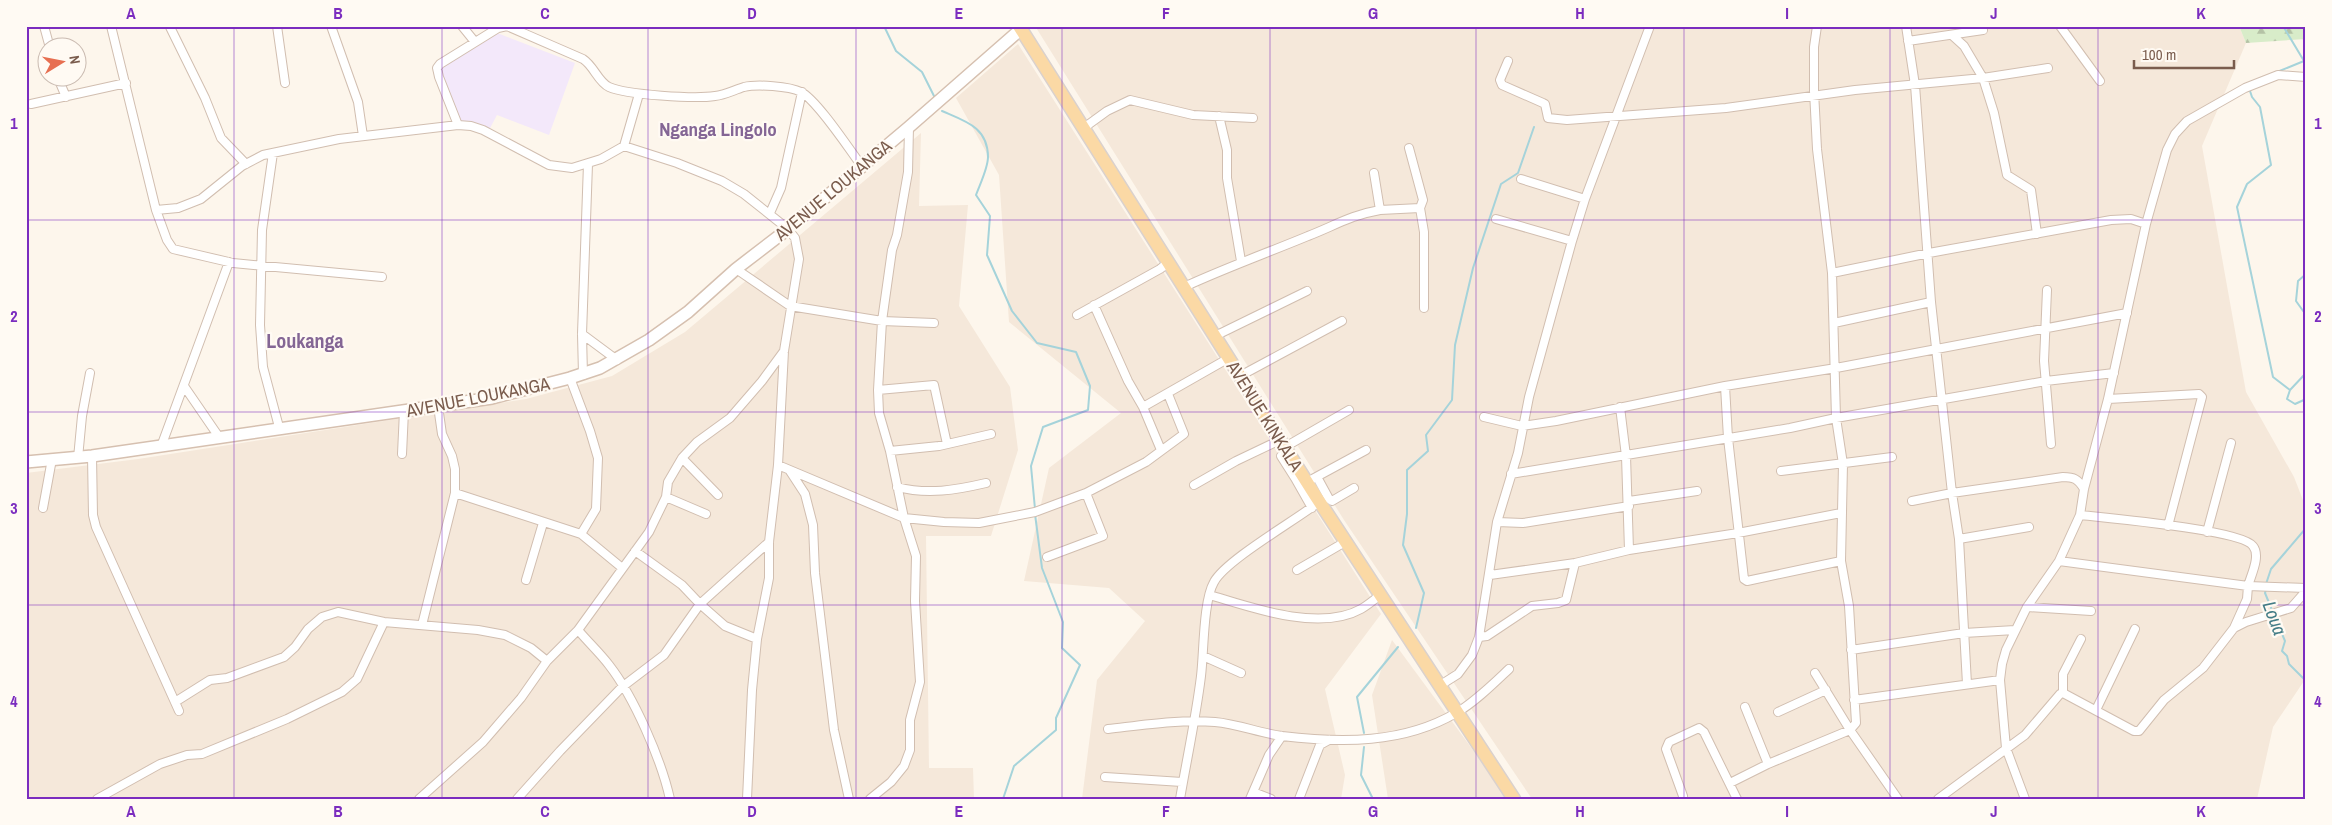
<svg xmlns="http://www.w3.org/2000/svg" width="2332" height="825" viewBox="0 0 2332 825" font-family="'Archivo Narrow',sans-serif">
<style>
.residential{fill:#f5e8da}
.education{fill:#f3e8fa}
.forest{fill:url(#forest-firs)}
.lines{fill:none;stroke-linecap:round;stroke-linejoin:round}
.stream{stroke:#a5d3da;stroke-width:2}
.street-casing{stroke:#d1beb0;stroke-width:10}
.secondary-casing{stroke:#d6c0b0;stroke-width:14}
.primary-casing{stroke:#dad1cd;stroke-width:15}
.street{stroke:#fff;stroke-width:8}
.secondary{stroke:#fff;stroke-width:11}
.primary{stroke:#fbd9a5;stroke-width:12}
.grid{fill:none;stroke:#7b2cbf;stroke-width:1;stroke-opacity:0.55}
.labels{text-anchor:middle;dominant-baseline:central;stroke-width:4.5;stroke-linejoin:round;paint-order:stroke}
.street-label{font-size:18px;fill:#7a5c4d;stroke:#fffaf3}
.neighbourhood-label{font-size:19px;font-weight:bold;fill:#846695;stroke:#fffaf3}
.water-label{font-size:19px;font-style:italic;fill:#437c86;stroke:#fffaf3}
.quarter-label{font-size:20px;font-weight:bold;fill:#846695;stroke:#fffaf3}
.neatline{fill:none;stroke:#7b2cbf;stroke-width:2}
.grid-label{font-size:16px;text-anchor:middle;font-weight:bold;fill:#7b2cbf}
</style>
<defs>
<pattern id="forest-firs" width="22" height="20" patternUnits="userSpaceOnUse" patternTransform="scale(1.25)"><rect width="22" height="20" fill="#d8ecc9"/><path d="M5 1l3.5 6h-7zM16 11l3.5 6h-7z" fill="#b4c2a5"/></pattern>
</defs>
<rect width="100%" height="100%" fill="#fdf6ec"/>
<!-- residential -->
<path class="residential" d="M1035,26H2239L2246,43L2202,146L2246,392L2294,477L2306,508V678L2273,727L2257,799H1532L1344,520Z
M1018,44L1381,614L1325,689L1345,775L1341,799H1082L1097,680L1145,621L1109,588L1024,581L1049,468L1121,413L1009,322L999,175L956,98Z
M921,133L919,206L968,205L959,306L1010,387L1018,450L991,536H926L929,768H973L974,799H26V473L138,459L526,399L612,376L685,332Z
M1392,640L1509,799H1388L1372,695Z"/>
<!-- education -->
<path class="education" d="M492,31L575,63L549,135L497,115L488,132L458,125L441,82L440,64Z"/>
<!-- forest -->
<path class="forest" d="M2239,26H2306V39L2246,43Z"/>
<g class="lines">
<!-- stream -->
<path class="stream" d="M884,26L896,51L922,72L934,96
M2277,72L2304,61L2283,26
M2249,88L2252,97L2260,107L2271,165L2247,184L2237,207L2273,377L2290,390
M942,111C965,121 988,127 988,157C988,168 980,184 976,195L990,216L987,255L1012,311L1037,343L1076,352L1090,386L1088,410L1043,427L1031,466L1035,509
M2306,274L2298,281L2296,301L2306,315
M2306,373L2290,390L2287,399L2295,404L2306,399
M2266,584L2271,569L2306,528
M2266,589L2265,593L2272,610
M2274,615L2285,641L2282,651L2287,656L2289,664L2305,680L2304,684L2306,685
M1416,628L1424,593L1403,545L1407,514V470L1428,451L1426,435L1452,400L1455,345L1473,268L1501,184L1518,173L1534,127
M1364,733L1357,697L1398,647
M1364,747L1361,775L1373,799
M1003,799L1014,766L1056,730V718L1080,665L1062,648L1063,622L1042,568L1035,514"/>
<defs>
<path id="street" d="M44,26L50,48
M111,26L156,210L167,240L173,249L233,263L382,277
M277,26L285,83
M331,26L358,102L363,136
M462,26L475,42
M1906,26L1915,85L1931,302L1952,493L1959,539L1967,684
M2060,26L2100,81
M170,27L205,98L221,138L246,164
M1953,36L1964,46L1983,78L1994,113L2007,175L2031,190L2037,234
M1908,41L1983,30
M1508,61L1500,80L1502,85L1543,103L1545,104L1548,118L1567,120L1726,108L1855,90L1983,78L2048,68
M58,78L66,97
M31,104L126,83
M1219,116L1227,150V178L1241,261
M458,125L439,77L437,68L440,64L498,28L507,26L583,59C594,66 598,82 609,87C627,95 695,99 715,96C725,95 734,90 744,87C757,84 789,86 801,92C817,100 849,149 861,165
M1085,127L1107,111L1130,100L1193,115L1253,118
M624,146L677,163L722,181L744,194L788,229L795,238L799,259L784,351L778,465L769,542V578L757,639L752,690L747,799
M1409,148L1423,200L1420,208
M273,153L262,230L260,325L263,367L279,427
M1521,179L1585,199
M156,210L178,208L201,199L242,166L263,155L339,139L458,125L471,126L483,130L549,165L572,168L601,159L624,146L639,94
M1380,210L1420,208L1424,232V308
M770,213L781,188L802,92
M1496,219L1572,241
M736,269L790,306L882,321L934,323
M1832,273L1929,253L2111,220L2131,219L2146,224
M1184,287C1225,268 1267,253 1308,236C1334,226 1351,215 1380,210L1374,173
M2047,290L2044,361L2051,444
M1094,305L1128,381L1143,407L1161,450
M1077,315L1160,269L1169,262
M1834,323L1931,302
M582,334L617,360
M1215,336L1307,291
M583,375L582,334L588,164
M1240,376L1342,321
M570,378L590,431L598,458L596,509L581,534
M184,386L219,437
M1725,386L1728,438L1744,579L1747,581L1841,561
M878,390L934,385L947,444
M2108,399L2199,394L2202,397L2168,526
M438,406L442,434L452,456L455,469V493L581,534L621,567
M1143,407L1229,358
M1620,407L1626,456L1629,550
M1484,417L1522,426L1556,421L1725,386L1836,368L2127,313
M162,444L229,262
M1285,447L1349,410
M890,451L939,446L991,434
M1288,452L1281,456L1295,478L1302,474
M402,454L404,411
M92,456L93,515L96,527L179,711
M78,458L82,416L90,373
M682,458L718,495
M778,465L904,518L944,522L979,523L1035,512L1086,493L1146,462L1184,434L1168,394
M790,471L805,494L813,525L815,573L834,730L849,799
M1781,471L1892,457
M1511,474L1790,428L1836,418L2046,381L2114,373
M1317,477L1329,499L1332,501L1354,488
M1295,478L1312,508
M1307,482L1366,450
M1194,485L1236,461L1280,440
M897,487C928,495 956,490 986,483
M666,497L706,514
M1629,501L1697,491
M1912,501L1952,493L2063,477C2074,477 2078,479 2084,489
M43,508L52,459
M1497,522L1523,523L1629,506
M2207,532L2231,443
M1959,539L2029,527
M635,551L682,585L700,604L725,626L757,639
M1047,557L1103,536L1086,493
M2059,561L2248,586C2251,575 2261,556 2253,546C2242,530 2107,518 2080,515
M1297,570L1345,542
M1490,575L1575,563L1629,550L1738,533L1841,513
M526,580L543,523
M1210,595C1252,608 1320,632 1361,609C1368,605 1374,600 1380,595
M2027,607L2091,611
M422,625L455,493
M2234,628L2247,599L2248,586L2306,588
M578,630C588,642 600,653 609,665C634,697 661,759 670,799
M1479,637L1487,636L1532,606L1558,603L1566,600L1575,563
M1851,650L1964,633L2015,630
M1203,656L1241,673
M1815,673L1850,730L1898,799
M1439,686L1458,674L1472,655L1479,637L1497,522L1518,453L1529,397L1572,241L1585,199L1650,26
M2063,693L2134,731H2139L2164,700L2203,668L2234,628L2246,622L2291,608L2306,591
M2063,693V674L2081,639
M1854,700L2000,680
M175,702L210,680L227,678L284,657L295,647L308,629L322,617L338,612L384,622L478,630L505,635L531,648L547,661
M1745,707L1768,764
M2096,710L2135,629
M1778,712L1826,690
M1108,729C1143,725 1180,719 1215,722C1238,724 1259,733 1282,736C1341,743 1403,744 1456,713C1475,702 1493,684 1509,669
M1105,777L1182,782
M1730,783L1768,764L1850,730L1856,723L1849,606L1841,561L1843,464L1836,418L1832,273L1817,149L1814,91V47L1817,26
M1253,792L1271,799
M1683,796L1666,749L1669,742L1699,728L1704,732L1737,799
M97,799L160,764L187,755L202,754L287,719L342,692L357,679L384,622
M419,799L483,742L521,698L547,661L578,630L649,532L666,497L668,482L682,458L697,442L730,418L762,381L784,351
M517,799L560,751L622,687L664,655L700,604L769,542
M870,799L891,782L904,766L910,750V720L920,682L915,601L916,556L904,518L890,451L879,413L878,390L882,321L892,250L897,235L908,172L909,127
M1180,799C1187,758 1196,717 1201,676C1204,652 1203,601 1214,582C1226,560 1296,520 1319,502
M1250,799L1269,755L1282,736
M1299,799L1320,745L1329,740
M1938,799L2025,735L2060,694L2063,693
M2025,799L2006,748L2000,680L2002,664L2006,650L2027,607L2059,561L2080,515L2084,489L2108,399L2146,224L2167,150L2175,134L2187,121L2245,88L2278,75L2306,77"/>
<path id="secondary" d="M26,462L92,456L492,398L570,378L600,368L649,340L688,312L736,269L788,229L909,127L1021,29"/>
<path id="primary" d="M1019,26L1315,495L1514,799"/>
</defs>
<!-- street casing -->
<use href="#street" class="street-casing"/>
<!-- secondary casing -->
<use href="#secondary" class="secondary-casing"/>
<!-- primary casing -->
<use href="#primary" class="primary-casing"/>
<!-- street -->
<use href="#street" class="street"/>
<!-- secondary -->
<use href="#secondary" class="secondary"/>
<!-- primary -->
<use href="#primary" class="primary"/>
</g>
<!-- grid -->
<path class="grid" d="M234,26V799M442,26V799M648,26V799M856,26V799M1062,26V799M1270,26V799M1476,26V799M1684,26V799M1890,26V799M2098,26V799M26,220H2306M26,412H2306M26,605H2306"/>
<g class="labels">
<!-- street labels -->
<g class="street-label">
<text transform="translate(833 190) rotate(-40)">AVENUE LOUKANGA</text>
<text transform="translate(478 397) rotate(-11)">AVENUE LOUKANGA</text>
<text transform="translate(1265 416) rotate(58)">AVENUE KINKALA</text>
</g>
<!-- neighbourhood labels -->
<g class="neighbourhood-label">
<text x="718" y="129">Nganga Lingolo</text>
</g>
<!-- water labels -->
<g class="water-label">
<text transform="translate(2275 618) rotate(69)">Loua</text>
</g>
<!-- quarter labels -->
<g class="quarter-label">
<text x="305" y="340">Loukanga</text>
</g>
</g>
<!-- border -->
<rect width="2332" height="825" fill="none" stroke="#fffaf3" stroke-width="55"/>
<!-- north arrow -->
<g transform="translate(62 62) rotate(80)"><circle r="24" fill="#fffaf3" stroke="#cabbb1"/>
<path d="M0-4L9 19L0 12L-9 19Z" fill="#e76f51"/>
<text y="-8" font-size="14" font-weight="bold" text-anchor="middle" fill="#7a5c4d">N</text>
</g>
<!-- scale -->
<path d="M2134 60v8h100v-8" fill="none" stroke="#7a5c4d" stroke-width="2.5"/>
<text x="2142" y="60" font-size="15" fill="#7a5c4d" stroke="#fffaf3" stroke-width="4" paint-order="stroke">100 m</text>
<rect x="28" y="28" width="2276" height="770" class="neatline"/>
<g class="grid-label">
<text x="131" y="19">A</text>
<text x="338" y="19">B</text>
<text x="545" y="19">C</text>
<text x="752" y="19">D</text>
<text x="959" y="19">E</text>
<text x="1166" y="19">F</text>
<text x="1373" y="19">G</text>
<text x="1580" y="19">H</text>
<text x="1787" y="19">I</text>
<text x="1994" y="19">J</text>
<text x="2201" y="19">K</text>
<text x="14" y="129">1</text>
<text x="2318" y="129">1</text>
<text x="14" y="322">2</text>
<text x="2318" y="322">2</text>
<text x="14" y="514">3</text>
<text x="2318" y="514">3</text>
<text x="14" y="707">4</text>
<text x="2318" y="707">4</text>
<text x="131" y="817">A</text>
<text x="338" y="817">B</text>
<text x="545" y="817">C</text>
<text x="752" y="817">D</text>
<text x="959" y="817">E</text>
<text x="1166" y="817">F</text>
<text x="1373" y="817">G</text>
<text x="1580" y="817">H</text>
<text x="1787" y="817">I</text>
<text x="1994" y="817">J</text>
<text x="2201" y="817">K</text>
</g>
</svg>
